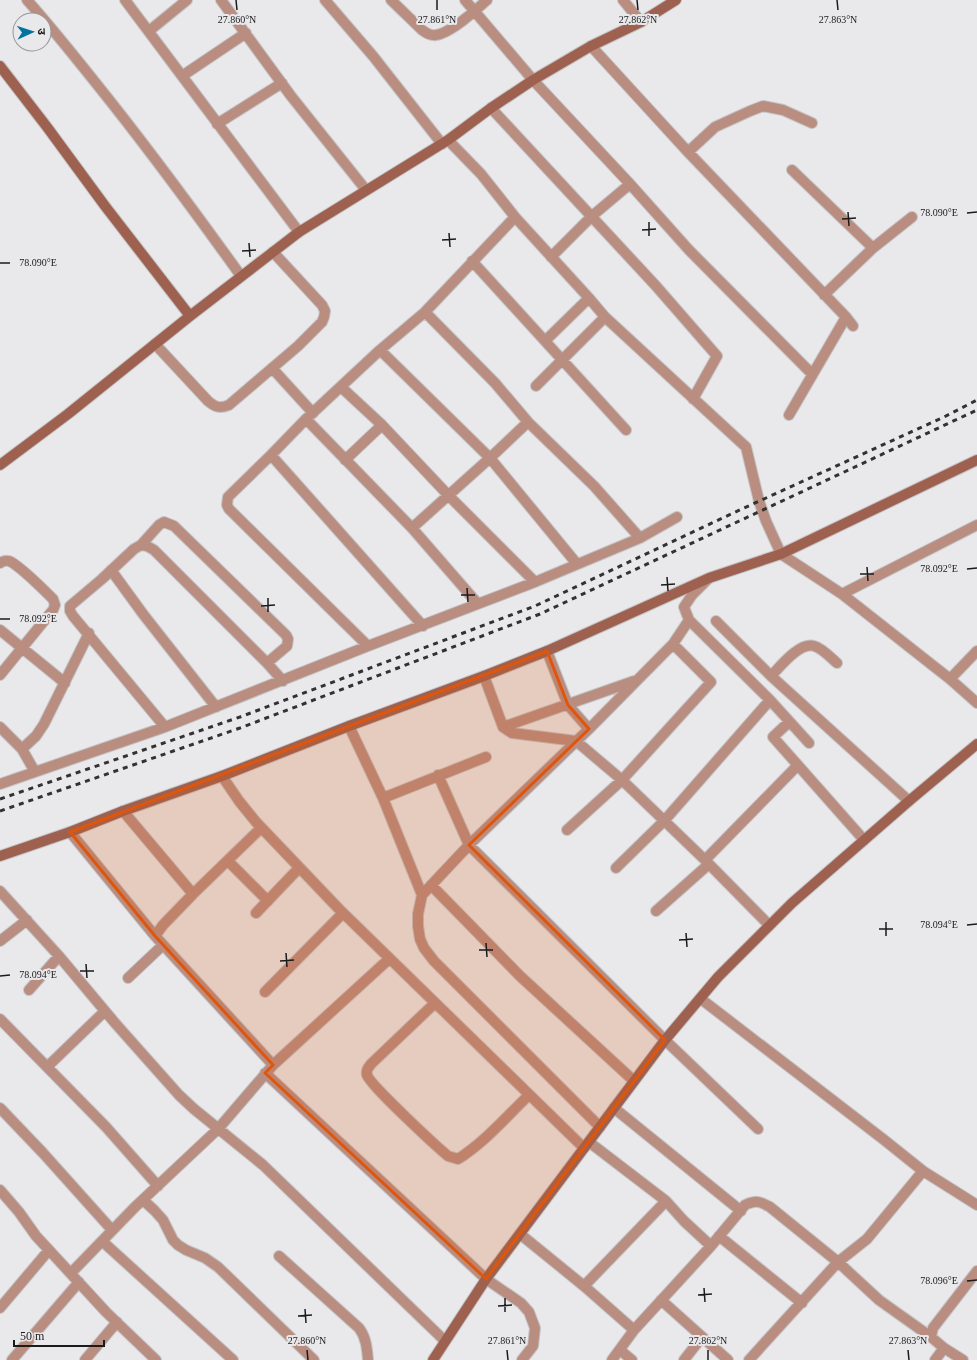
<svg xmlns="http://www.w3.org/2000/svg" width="977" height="1360" viewBox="0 0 977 1360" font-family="'Times New Roman','Noto Sans Devanagari',serif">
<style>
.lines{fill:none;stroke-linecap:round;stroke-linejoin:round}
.street-casing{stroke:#c4c4c7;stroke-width:12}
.secondary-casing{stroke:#c4c4c7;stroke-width:12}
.street{stroke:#b98e81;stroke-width:10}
.secondary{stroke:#9e614f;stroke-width:10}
.rail{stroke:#323233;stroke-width:3;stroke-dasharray:5 5;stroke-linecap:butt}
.marked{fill:#de560d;fill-opacity:0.2;stroke:#de560d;stroke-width:3;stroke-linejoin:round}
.ticks{fill:none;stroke:#1b1b1c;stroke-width:1.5}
.ticks-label{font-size:10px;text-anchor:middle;fill:#1b1b1c;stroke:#e9e9ec;stroke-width:4;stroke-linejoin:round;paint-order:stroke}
</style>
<rect width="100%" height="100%" fill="#e9e9ec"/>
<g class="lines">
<defs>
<path id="street" d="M27,0C52,28 75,57 99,87C148,148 195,212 241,276
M125,0L299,232
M221,0L291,96L366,190
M325,0L373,56L442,144
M391,0L422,30C426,33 431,36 436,35C451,33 476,10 487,0
M465,0L533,80L630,184L689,250L812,374
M623,0L641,22
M149,31L187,0
M591,46L688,152L846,317L853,326
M182,76L246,33
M491,108L656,286L717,356L693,399
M217,124L282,83
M448,140L481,174L515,217L589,298L605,317L746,447L759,501L766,521L781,554L842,594L950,679L977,703
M688,152L715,127L750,111L763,106L783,110L812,123
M792,170L873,248
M551,257L592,216L630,184
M472,261L545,341
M824,295L873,248L912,217
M589,298L545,341L626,430
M425,312L495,383L528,422L594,486L640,538
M155,344L208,401C215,407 220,409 229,405L298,346L322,322L324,317L325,311L322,305L273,252
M380,350L490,458L577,564
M272,368L313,413
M536,386L605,317
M341,387L382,425L449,496L535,582
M789,415L846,317
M306,419L412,528L478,604
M271,455L228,497L227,505L229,509L368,646
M345,460L382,425
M412,528L490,458L528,422
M141,545L147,546L154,550L267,663L283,681
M0,563C3,561 5,560 9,561C19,565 44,590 53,599L55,605L53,610L0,675
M111,570L143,614L216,707
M842,594L977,525
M689,620L770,700L809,743
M716,621L771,676L909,801
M423,626L271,455L306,419L380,350L425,312L515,217
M0,630L65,683
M547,651L568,705L589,729
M484,676L503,727L512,733L576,741L622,780L705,860L769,925
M771,676C780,667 799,642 814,646C822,648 830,657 837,663
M950,679L977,651
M789,722L773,737L864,840
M349,726L383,798L422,895
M0,727L22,749L35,772
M165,727L73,616L70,611V606L102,579L134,549L141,545L159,525L164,522L174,526L286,635L288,639L287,646L267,663
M503,727L634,681
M22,749L36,736L44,724L89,633
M438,775L469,845L665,1040L758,1129
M222,776L239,801L256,822L338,908L584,1148
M0,784L165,727L368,646L535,582L640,538L677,517
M383,798L486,757
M123,811L193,894
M567,830L622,780L711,682L673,644
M70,832L155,936L273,1065
M705,860L798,765
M228,861L268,901
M616,868L664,821L770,700
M431,885L520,976L634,1081
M0,891L59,956L115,1023L179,1095L194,1109L263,1165L445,1341
M656,911L709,864
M256,913L299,868
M155,936L163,925L193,894L261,828
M0,941L27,920
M128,978L163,945
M29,990L59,956
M265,992L343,913
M701,999L883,1139L923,1171L977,1205
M435,1003L371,1064C368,1068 366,1070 367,1075C370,1085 436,1146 448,1156L458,1159C485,1142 507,1116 529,1095
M0,1019L106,1127L158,1186
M47,1067L105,1011
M265,1073L486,1279L521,1303L529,1312L535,1328L533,1346L522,1360
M0,1108L43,1153L112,1230
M614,1108L741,1211
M600,1127L434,961L424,948L420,939L418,926V914L422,895L469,845L589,729L673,644L689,620L684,607L692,595L708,579
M589,1142L666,1201L684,1221L711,1246
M0,1190L19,1212L36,1236L49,1250L106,1312L156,1360
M143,1200L154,1210L163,1220L173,1240L178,1245L186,1250L205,1258L218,1267L314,1360
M520,1234L584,1286L634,1330
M719,1236L802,1303
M102,1241L233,1360
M279,1256L359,1328C366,1337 367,1348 368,1360
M71,1273L135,1207L218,1129L273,1065L389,959
M584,1286L666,1201
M661,1300L728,1360
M0,1308L49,1250
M944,1348L931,1337L933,1328L977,1271
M620,1350L632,1360
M12,1360L79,1282
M85,1360L117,1322
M612,1360L634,1330L711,1246L745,1205C756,1200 759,1201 770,1207L838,1262L879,1300L931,1337
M684,1360L702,1337
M749,1360L838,1262L867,1239L923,1171
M935,1360L944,1348L963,1360"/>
<path id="secondary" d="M0,66L47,127L105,206L190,316
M0,465L68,414L190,316L299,232L448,140L491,108L533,80L591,46L641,22L676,0
M0,856L70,832L123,811L222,776L349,726L484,676L547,651L709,578L781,554L977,460
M433,1360L486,1279L665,1040L718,977L792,903L909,801L977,744"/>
</defs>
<!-- street casing -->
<use href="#street" class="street-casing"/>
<!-- secondary casing -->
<use href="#secondary" class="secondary-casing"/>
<!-- street -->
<use href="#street" class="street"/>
<!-- secondary -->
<use href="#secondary" class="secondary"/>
<!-- rail -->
<path class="rail" d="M0,799L240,717L535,606L744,508L944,417L977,400
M0,811L240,728L540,614L977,410"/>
</g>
<!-- marked area -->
<path class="marked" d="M547,651L568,705L589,729L469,845L665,1040L486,1279L265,1073L273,1065L155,936L70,832Z"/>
<!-- ticks -->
<path class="ticks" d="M236,0L237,10M437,0V10M637,0L638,10M837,0L838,10M848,212L849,226M967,213L977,212M842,219L856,218M649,222V236M642,230L656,229M449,233L450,247M442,240L456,239M249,243L250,257M242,251L256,250M0,263H10M867,567L868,581M967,569L977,568M860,574H874M667,577L668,591M661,585L675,584M467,588L468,602M461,595H475M268,598V612M261,606L275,605M0,619H10M886,922V936M967,925L977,924M879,929H893M686,933L687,947M679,940L693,939M486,943L487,957M479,950H493M286,953L287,967M280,961L294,960M86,964L87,978M80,971H94M0,976L10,975M967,1281L977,1280M704,1288L705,1302M698,1295L712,1294M505,1298V1312M498,1306L512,1305M305,1309L306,1323M298,1316L312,1315M307,1350L308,1360M507,1350L508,1360M708,1350V1360M908,1350L909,1360"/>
<g class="ticks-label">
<text x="237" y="23">27.860°N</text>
<text x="437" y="23">27.861°N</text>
<text x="638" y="23">27.862°N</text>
<text x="838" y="23">27.863°N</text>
<text x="939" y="216">78.090°E</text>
<text x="38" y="266">78.090°E</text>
<text x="939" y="572">78.092°E</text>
<text x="38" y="622">78.092°E</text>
<text x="939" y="928">78.094°E</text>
<text x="38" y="978">78.094°E</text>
<text x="939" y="1284">78.096°E</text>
<text x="307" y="1344">27.860°N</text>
<text x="507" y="1344">27.861°N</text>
<text x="708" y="1344">27.862°N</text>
<text x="908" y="1344">27.863°N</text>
</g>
<!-- north arrow -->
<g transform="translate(32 32) rotate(87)"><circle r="19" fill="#e9e9ec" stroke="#979799"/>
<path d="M0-3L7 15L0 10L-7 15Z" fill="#00749e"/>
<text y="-6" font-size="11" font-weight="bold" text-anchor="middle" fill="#1b1b1c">उ</text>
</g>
<!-- scale -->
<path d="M14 1340v6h90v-6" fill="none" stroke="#1b1b1c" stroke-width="2"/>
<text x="20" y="1340" font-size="12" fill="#1b1b1c" stroke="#e9e9ec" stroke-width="3" paint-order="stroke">50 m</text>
</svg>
